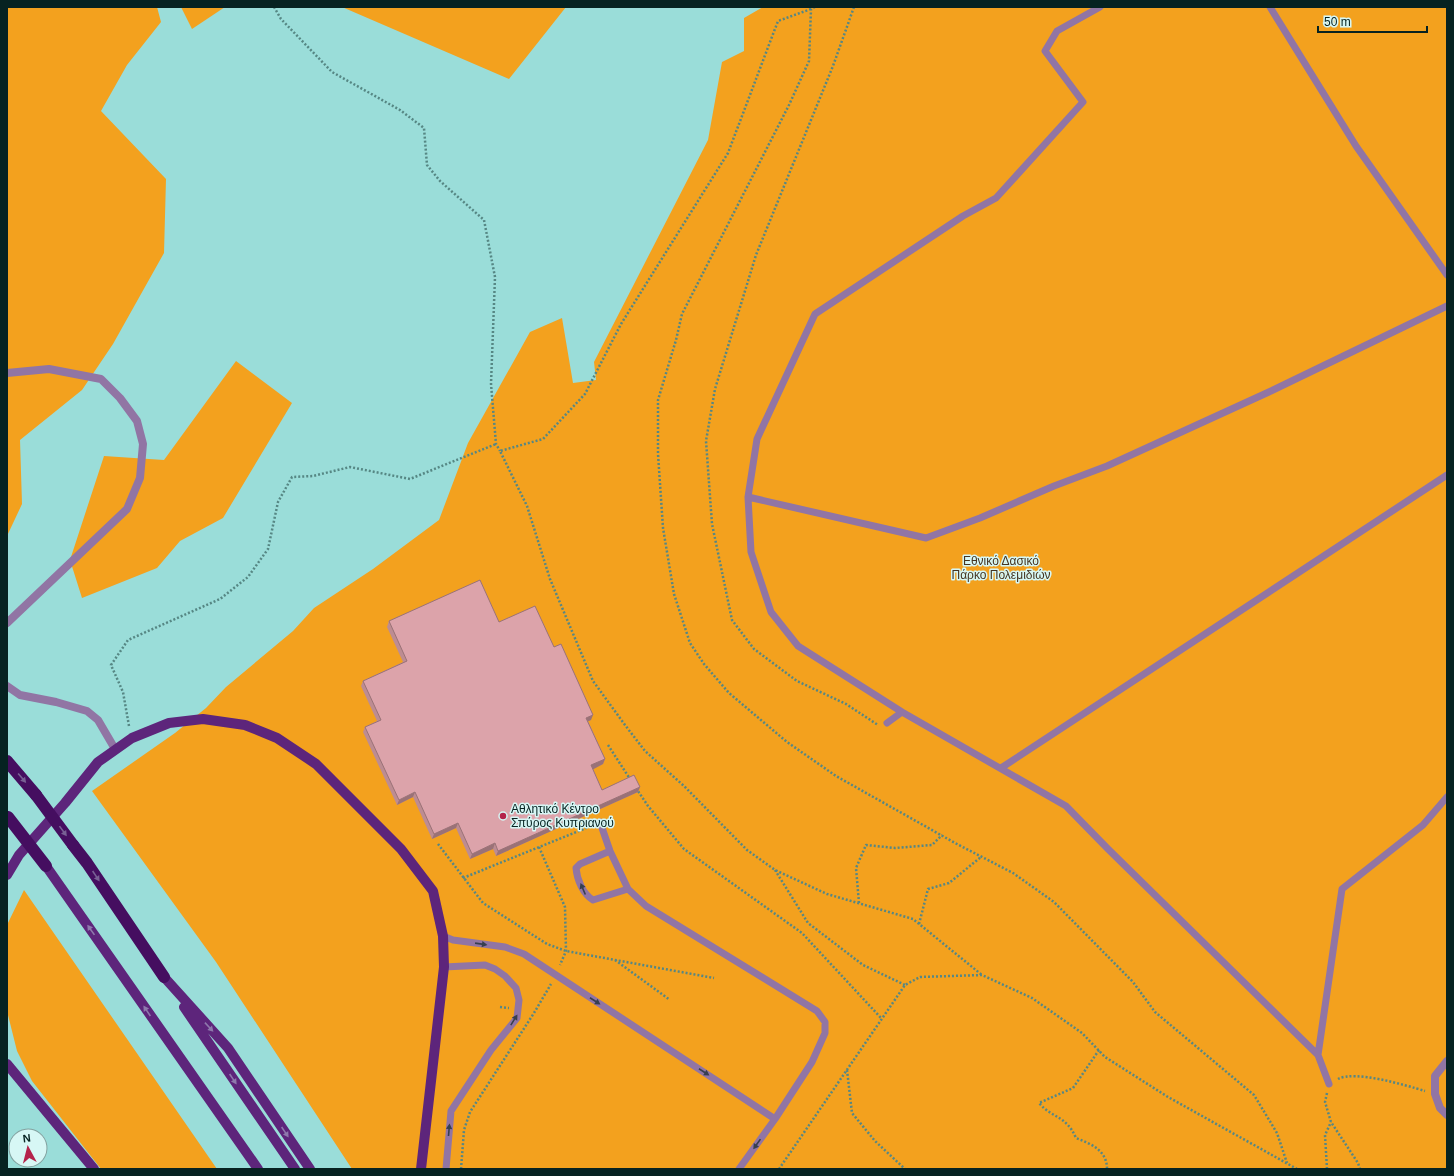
<svg xmlns="http://www.w3.org/2000/svg" width="1454" height="1176" viewBox="0 0 1454 1176" font-family="Arial,sans-serif">
<style>
.green{fill:#f3a11e}
.lines{fill:none;stroke-linecap:round;stroke-linejoin:round}
.path{stroke:#568784;stroke-width:2.5;stroke-dasharray:2 2;stroke-linecap:butt}
.lane{stroke:#9175a4;stroke-width:7}
.street{stroke:#9175a4;stroke-width:8}
.primary{stroke:#5d257b;stroke-width:10}
.highway{stroke:#450e60;stroke-width:12}
.highway-bridge{stroke:#450e60;stroke-width:12}
.wall{fill:#bd8c92}
.shaded-wall{fill:#9a7277}
.building{fill:#dca3aa;stroke:#9a7277}
.oneway{fill:#786094}
.oneway2{fill:#373f4f}
.oneway3{fill:#8e79ac}
.poi-dot{fill:#b4234b;stroke:#d7f7f5;stroke-width:1.5}
.labels{text-anchor:middle;dominant-baseline:central;stroke-width:3;stroke-linejoin:round;paint-order:stroke}
.park-label{font-size:12px;fill:#453420;stroke:#d7f7f5}
.poi-label{font-size:12px;fill:#062221;stroke:#d7f7f5;text-anchor:start}
</style>
<rect width="100%" height="100%" fill="#9addd9"/>
<!-- green -->
<path class="green" d="M7,7H157L161,22L127,65L101,111L166,179L164,253L113,344L82,390L20,440L22,504L7,536Z
M181,7H225L192,29Z
M342,7H566L509,79Z
M763,7H1447V1169H352L216,962L92,791L175,733L206,708L226,687L293,631L314,608L373,569L439,520L468,443L530,332L562,318L573,383L596,380L594,362L708,140L722,62L744,51V18Z
M236,361L292,403L223,518L180,541L157,568L82,598L70,560L104,456L164,460Z
M24,890L217,1169H101L32,1081L17,1051L7,1011V925Z"/>
<g class="lines">
<!-- path -->
<path class="path" d="M274,7L281,19L332,72L400,110L424,128L427,165L440,181L484,220L495,277L491,384L496,444L500,451
M815,7L811,9L809,61L789,105L682,314L676,340L658,400V454L663,528L674,594L690,643L704,664L729,693L787,742L836,776L955,843L1013,873L1054,902L1133,982L1155,1012L1254,1095L1277,1133L1287,1163
M854,7L833,66L756,255L715,389L706,441L712,524L732,620L754,649L797,681L846,704L878,725
M811,9L778,21L728,153L621,324L585,394L543,439L500,451L527,506L550,579L593,681L625,725L645,751L684,786L747,850L775,870L827,894L913,919L982,975
M129,726L123,692L111,665L128,640L220,599L248,577L268,549L278,502L292,477L313,476L350,467L410,479L496,444
M608,745L630,779
M636,788L648,806L684,849L802,933L882,1019
M438,844L483,903L547,944L566,951L714,978
M539,847L565,907L566,951L560,965
M775,870L808,923L863,965L905,985
M463,878L591,826
M859,903L856,868L866,845L895,848L932,845L942,835
M919,924L928,889L949,883L981,857
M615,960L670,1000
M500,1007L509,1008
M1099,1050L1073,1088L1039,1103C1053,1119 1066,1115 1076,1138C1091,1144 1107,1150 1107,1169
M847,1070L852,1113L875,1141L905,1169
M1338,1079C1355,1070 1405,1085 1425,1091
M1327,1093L1325,1102L1331,1122L1358,1163L1360,1169
M461,1169L464,1130L470,1112L534,1013L551,984
M779,1169L905,985L920,977L982,975L1032,998L1082,1033L1105,1057L1168,1097L1297,1169
M1327,1169L1325,1135L1331,1122"/>
<!-- lane -->
<path class="lane" d="M1270,7L1356,146L1447,275
M748,497L757,439L815,314L963,216L996,198L1083,102L1045,51L1057,31L1100,7
M902,712L798,646L771,612L751,552L748,497L926,538L980,518L1054,486L1107,466L1271,391L1447,306
M887,723L902,712L1066,806L1108,849L1318,1055L1329,1084
M1001,768L1447,475
M600,822L610,851L628,889L646,906L817,1011L825,1022V1033L812,1062L775,1119L739,1169
M610,851L580,864L576,868C577,880 583,894 593,900L628,889
M443,936L453,940L505,947L524,954L775,1119
M444,967L485,965L495,969L505,976L516,988L519,1000L517,1018L491,1050L451,1111L446,1169
M1318,1055L1342,889L1423,825L1447,797"/>
<!-- street -->
<path class="street" d="M7,373L49,369L101,379L120,398L137,421L143,444L140,478L127,509L7,623
M7,686L20,695L56,702L87,711L98,720L115,749
M1447,1061L1435,1076V1094L1440,1108L1447,1115"/>
<!-- primary -->
<path class="primary" d="M46,866L258,1169
M7,875L19,855L65,803L98,762L132,738L169,723L203,719L245,725L277,738L316,764L401,849L433,891L443,936L444,967L421,1169
M164,977L228,1048L310,1169
M184,1007L295,1169
M7,1064L94,1169"/>
<!-- highway -->
<path class="highway" d="M7,761L36,795
M73,845L87,863L164,977"/>
<!-- highway-bridge -->
<path class="highway-bridge" d="M36,795L73,845
M8,817L46,866"/>
</g>
<!-- wall -->
<path class="wall" d="M389,621L499,622L554,647L591,720L588,721L605,759L603,764L593,769L602,790L640,787L638,792L496,856L493,849L470,859L456,828L432,839L413,797L397,805L363,732L365,727L377,721L361,686L363,681L403,662L387,627Z"/>
<!-- shaded-wall -->
<path class="shaded-wall" d="M593,715L591,720L584,723L586,718Z
M605,759L603,764L590,771L591,765Z
M640,787L638,792L496,856L498,851Z
M415,792L413,797L397,805L399,800Z
M458,823L456,828L432,839L434,834Z
M495,843L493,849L470,859L472,854Z"/>
<!-- building -->
<path class="building" d="M480,580L499,622L535,606L554,647L561,644L593,715L586,718L605,759L591,765L602,790L634,775L640,787L498,851L495,843L472,854L458,823L434,834L415,792L399,800L365,727L381,720L363,681L407,661L389,621Z"/>
<!-- one-way arrows -->
<defs><path id="oneway-solid" d="M-6-.8H1V-3.2L6.5 0L1 3.2V.8H-6Z"/></defs>
<g class="oneway">
<use href="#oneway-solid" transform="translate(22 778) rotate(50)"/>
<use href="#oneway-solid" transform="translate(63 831) rotate(54)"/>
<use href="#oneway-solid" transform="translate(96 876) rotate(56)"/>
</g>
<g class="oneway2">
<use href="#oneway-solid" transform="translate(583 889) rotate(-113)"/>
<use href="#oneway-solid" transform="translate(481 944) rotate(8)"/>
<use href="#oneway-solid" transform="translate(595 1001) rotate(33)"/>
<use href="#oneway-solid" transform="translate(514 1020) rotate(-58)"/>
<use href="#oneway-solid" transform="translate(704 1072) rotate(33)"/>
<use href="#oneway-solid" transform="translate(449 1130) rotate(-85)"/>
<use href="#oneway-solid" transform="translate(757 1144) rotate(125)"/>
</g>
<g class="oneway3">
<use href="#oneway-solid" transform="translate(91 930) rotate(-125)"/>
<use href="#oneway-solid" transform="translate(147 1011) rotate(-124)"/>
<use href="#oneway-solid" transform="translate(209 1027) rotate(47)"/>
<use href="#oneway-solid" transform="translate(233 1079) rotate(56)"/>
<use href="#oneway-solid" transform="translate(285 1132) rotate(56)"/>
</g>
<!-- markers -->
<circle class="poi-dot" cx="503" cy="816" r="4"/>
<g class="labels">
<!-- park labels -->
<g class="park-label">
<text x="1001" y="561">Εθνικό Δασικό<tspan x="1001" dy="14">Πάρκο Πολεμιδιών</tspan></text>
</g>
<!-- poi labels -->
<g class="poi-label">
<text x="511" y="809">Αθλητικό Κέντρο<tspan x="511" dy="14">Σπύρος Κυπριανού</tspan></text>
</g>
</g>
<!-- border -->
<rect width="1454" height="1176" fill="none" stroke="#062221" stroke-width="16"/>
<!-- north arrow -->
<g transform="translate(28 1148) rotate(353)"><circle r="19" fill="#d7f7f5" stroke="#83a2a0"/>
<path d="M0-3L7 15L0 10L-7 15Z" fill="#b4234b"/>
<text y="-6" font-size="11" font-weight="bold" text-anchor="middle" fill="#062221">N</text>
</g>
<!-- scale -->
<path d="M1318 26v6h109v-6" fill="none" stroke="#062221" stroke-width="2"/>
<text x="1324" y="26" font-size="12" fill="#062221" stroke="#d7f7f5" stroke-width="3" paint-order="stroke">50 m</text>
</svg>
